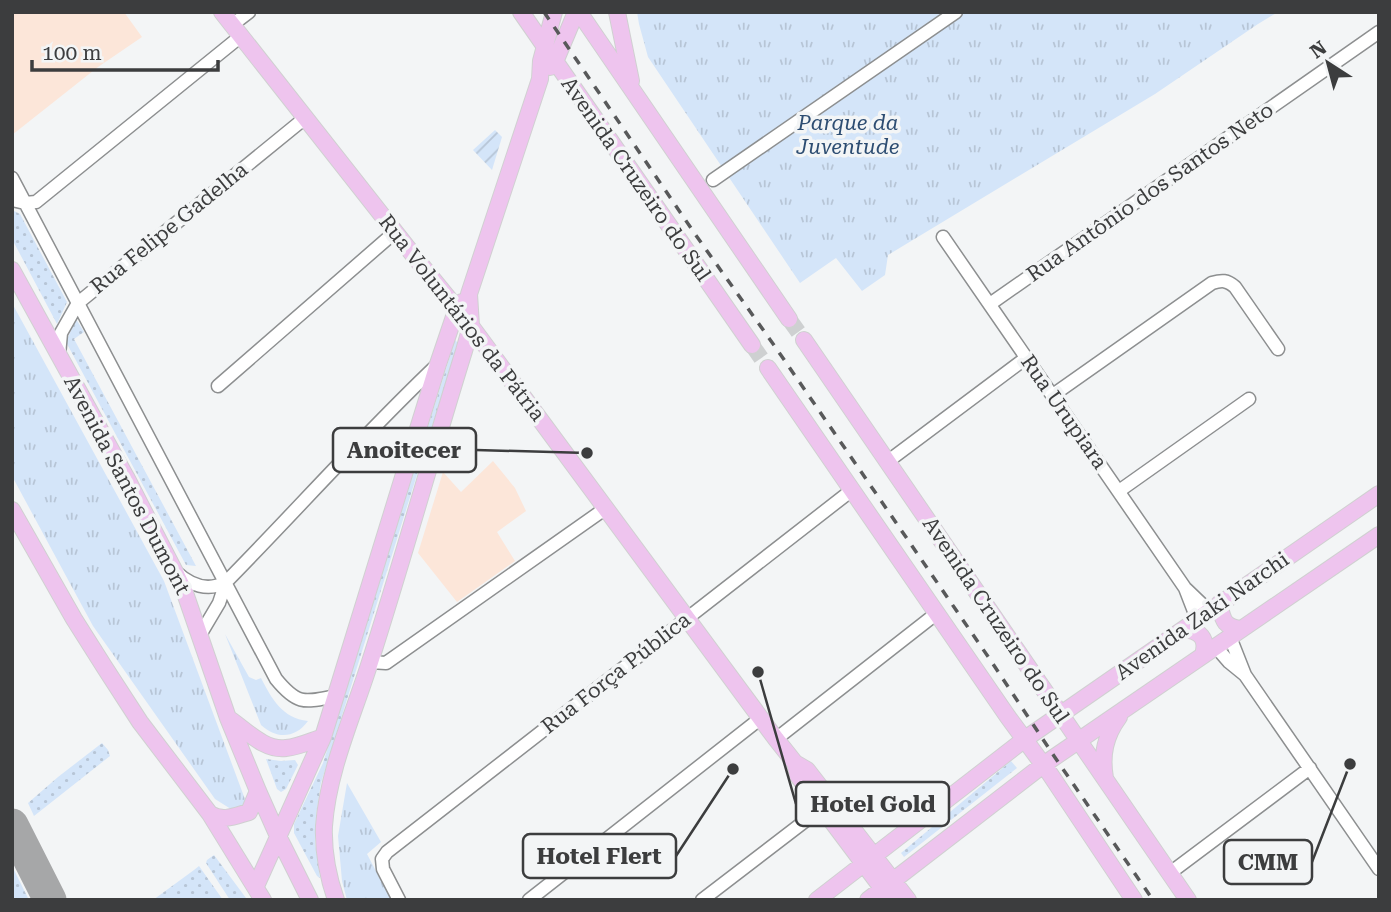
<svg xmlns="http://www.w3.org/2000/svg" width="1391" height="912" viewBox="0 0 1391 912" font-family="'Roboto Serif',serif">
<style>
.education{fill:#fce6d9}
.grass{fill:url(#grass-dots)}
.park{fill:url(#park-tufts)}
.garden{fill:url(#garden-furrows)}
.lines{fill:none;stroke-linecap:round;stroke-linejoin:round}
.taxiway{stroke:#a6a7a8;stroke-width:33}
.major-tunnel{stroke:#ced0d1;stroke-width:16;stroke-dasharray:16 8;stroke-linecap:butt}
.minor-casing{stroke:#8d8f90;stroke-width:15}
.major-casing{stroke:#d0d0d1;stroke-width:18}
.minor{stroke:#fff;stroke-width:12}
.major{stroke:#eec4ee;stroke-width:16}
.rail{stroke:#58595a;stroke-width:3.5;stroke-dasharray:9 9;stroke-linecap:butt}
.labels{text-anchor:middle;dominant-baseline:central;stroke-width:7;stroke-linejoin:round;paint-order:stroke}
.park-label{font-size:21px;font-style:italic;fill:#2d4d72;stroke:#f3f5f6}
.street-label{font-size:21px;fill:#3c3d3e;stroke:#f3f5f6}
.leader{fill:none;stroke:#3c3d3e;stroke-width:2.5}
.callout-dot{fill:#3c3d3e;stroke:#f3f5f6;stroke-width:2.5}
.callout{fill:#f3f5f6;stroke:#3c3d3e;stroke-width:2.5}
.callout-label{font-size:23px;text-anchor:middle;font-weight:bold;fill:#3c3d3e}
</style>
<defs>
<pattern id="grass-dots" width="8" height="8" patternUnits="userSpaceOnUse" patternTransform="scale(1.75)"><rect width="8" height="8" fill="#d4e5f9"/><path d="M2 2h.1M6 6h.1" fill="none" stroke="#b7c5d6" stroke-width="1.8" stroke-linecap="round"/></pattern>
<pattern id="park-tufts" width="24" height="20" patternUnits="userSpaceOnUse" patternTransform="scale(1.75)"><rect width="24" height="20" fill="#d4e5f9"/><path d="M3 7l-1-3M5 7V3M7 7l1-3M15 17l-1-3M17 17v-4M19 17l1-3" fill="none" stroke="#b7c5d6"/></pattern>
<pattern id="garden-furrows" width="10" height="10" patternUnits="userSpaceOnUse" patternTransform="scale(1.75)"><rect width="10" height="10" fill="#d4e5f9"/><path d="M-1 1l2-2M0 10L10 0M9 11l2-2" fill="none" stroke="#b7c5d6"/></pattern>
</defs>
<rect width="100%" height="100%" fill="#f3f5f6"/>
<!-- education -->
<path class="education" d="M12,12H124L142,37L98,67L12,135Z
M493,461L515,488L526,511L497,532L515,561L457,602L418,553L443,472L461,492Z"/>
<!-- grass -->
<path class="grass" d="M12,210L20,214L67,302L57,324L12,239Z
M76,319L84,332L74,339L196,566L186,565L66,342Z
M455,340L458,343L321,783L316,815L315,842L320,878L317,876L294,833V824L323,763Z
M102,743L108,750L110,756L34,816L28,803L58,777Z
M266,759L281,761L295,760L298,765L286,789L281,792L277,789Z
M1011,761L1017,768L904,857L901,853Z
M214,855L246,898L247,900H230L206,863L207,860Z
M12,866L29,900H12Z
M199,866L223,900H153L194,870Z"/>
<!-- park -->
<path class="park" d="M637,12H1278L1258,24L1155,94L888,255L885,275L862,291L836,258L800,283L648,57L639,24Z
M12,303L164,581L246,802L242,809L234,811L215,799L93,626L12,476Z
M225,634L249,677L256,680L261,678C272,699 282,718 308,721C295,739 276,739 261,725Z
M347,783L381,842L367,854L391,900H347L342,881L338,836Z"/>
<!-- garden -->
<path class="garden" d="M495,130L502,137L492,170L473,150Z"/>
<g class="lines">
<!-- taxiway -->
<path class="taxiway" d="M12,825L50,900"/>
<!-- major-tunnel -->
<path class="major-tunnel" d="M789,319L804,340
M752,345L768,368"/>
<defs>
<path id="minor" d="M232,25L249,12
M12,178L276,679C298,706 305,702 336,696
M713,180L956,12
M12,200L25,203L36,202L241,36
M943,237L1185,588L1209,611
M990,304L1379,32
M59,355L61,333L78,303L305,118
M218,386L395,232
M1053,395L1212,283C1222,280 1227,280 1235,287L1278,349
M887,462L1026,358
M1119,491L1249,399
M176,572C190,585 208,592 226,582C297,510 364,434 438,364
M1185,588L1197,619
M200,635L219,603L226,582
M1230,637L1245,675L1379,869
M1216,647L1229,662L1245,675
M370,662L386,663L606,508
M776,739L937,613
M1170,873L1310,768
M399,900L383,869L382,859L387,852L852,490
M529,900L761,718
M702,900L822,808"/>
<path id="major" d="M222,12L418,261L471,326L776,739L795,763L807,770L908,900
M521,12L752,345
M579,12L789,319
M617,12L631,81
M550,67L555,62L576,12
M12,270L126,477L175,572L185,593L228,718L258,791L278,836L310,900
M804,340L1188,900
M768,368L1008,717L1050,774L1134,900
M12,510L74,619L105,668L140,722L210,814L263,900
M1219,604C1223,619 1223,627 1241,629
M1184,629C1200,631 1208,638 1203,655
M228,718C245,729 264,751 286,748C298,747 311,741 323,737
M795,763L798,776L891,900
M1105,778C1101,755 1105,736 1119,717
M210,814C223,822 235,816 249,812L258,791
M256,886L323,737L438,364L457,308L462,302
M336,900C328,877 323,851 324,826C328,770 353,716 370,662C403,559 432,454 464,351L471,326L469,294L540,79L541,61L554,12
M817,900L1025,739L1379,494
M868,900L1043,765L1379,535"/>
</defs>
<!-- minor casing -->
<use href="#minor" class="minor-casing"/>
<!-- major casing -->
<use href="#major" class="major-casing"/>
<!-- minor -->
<use href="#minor" class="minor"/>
<!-- major -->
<use href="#major" class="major"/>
<!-- rail -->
<path class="rail" d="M544,12L695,234L776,348L989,658L1054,756L1153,900"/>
</g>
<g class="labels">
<!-- park labels -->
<g class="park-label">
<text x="848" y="123">Parque da<tspan x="848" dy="24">Juventude</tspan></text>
</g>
<!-- street labels -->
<g class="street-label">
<text transform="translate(636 179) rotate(55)">Avenida Cruzeiro do Sul</text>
<text transform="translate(1150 192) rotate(-35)">Rua Antônio dos Santos Neto</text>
<text transform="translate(169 228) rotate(-39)">Rua Felipe Gadelha</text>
<text transform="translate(462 318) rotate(52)">Rua Voluntários da Pátria</text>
<text transform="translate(1064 412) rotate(55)">Rua Urupiara</text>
<text transform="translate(127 485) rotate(62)">Avenida Santos Dumont</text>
<text transform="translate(1202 616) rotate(-35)">Avenida Zaki Narchi</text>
<text transform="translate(996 620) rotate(56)">Avenida Cruzeiro do Sul</text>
<text transform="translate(616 673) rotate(-38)">Rua Força Pública</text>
</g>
</g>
<!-- callouts -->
<path class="leader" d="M587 453L476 450M758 672L796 804M733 769L676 856M1350 764L1312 862"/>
<g class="callout-dot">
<circle cx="587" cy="453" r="7"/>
<circle cx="758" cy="672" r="7"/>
<circle cx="733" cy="769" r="7"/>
<circle cx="1350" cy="764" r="7"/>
</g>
<g class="callout">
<rect x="333" y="428" width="143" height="44" rx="7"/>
<rect x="796" y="782" width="153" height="44" rx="7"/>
<rect x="523" y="834" width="153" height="44" rx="7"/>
<rect x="1224" y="840" width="88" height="44" rx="7"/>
</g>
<g class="callout-label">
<text x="404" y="458">Anoitecer</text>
<text x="873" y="812">Hotel Gold</text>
<text x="599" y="864">Hotel Flert</text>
<text x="1268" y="870">CMM</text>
</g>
<!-- border -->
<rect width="1391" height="912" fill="none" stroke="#3c3d3e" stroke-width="28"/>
<!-- north arrow -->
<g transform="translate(1328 63) rotate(324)" stroke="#f3f5f6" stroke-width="5" paint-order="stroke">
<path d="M0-5L12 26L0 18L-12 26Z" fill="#3c3d3e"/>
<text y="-10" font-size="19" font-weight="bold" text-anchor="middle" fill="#3c3d3e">N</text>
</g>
<!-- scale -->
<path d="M32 60v10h186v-10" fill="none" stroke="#3c3d3e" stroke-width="3.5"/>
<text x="42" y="60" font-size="21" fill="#3c3d3e" stroke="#f3f5f6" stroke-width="5" paint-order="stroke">100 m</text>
</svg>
